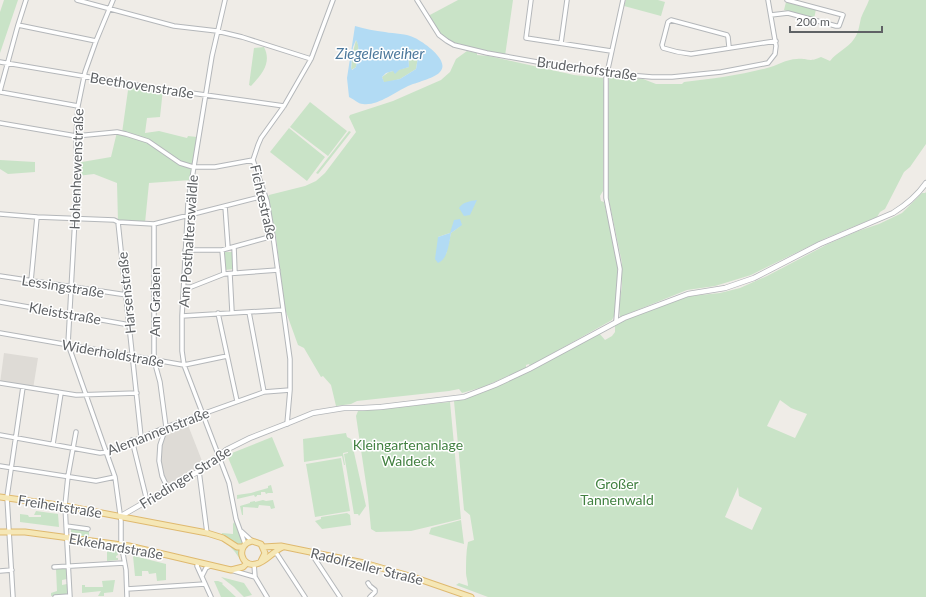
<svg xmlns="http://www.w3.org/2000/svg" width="926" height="597" viewBox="0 0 926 597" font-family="Lato,sans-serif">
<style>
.education{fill:#dedbd6}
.green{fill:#c9e3c7;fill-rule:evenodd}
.water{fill:#b2dbf4;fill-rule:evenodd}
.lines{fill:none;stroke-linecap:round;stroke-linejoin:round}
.street-casing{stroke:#b4b7ba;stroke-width:5.5}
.secondary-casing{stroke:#b3b6b9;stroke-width:6}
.primary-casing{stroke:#dfb96f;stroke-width:7}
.street{stroke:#fff;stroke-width:3.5}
.secondary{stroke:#fff;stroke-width:4.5}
.primary{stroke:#f5e7b6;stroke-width:5}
.labels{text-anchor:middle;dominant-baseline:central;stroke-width:3;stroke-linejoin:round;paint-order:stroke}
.street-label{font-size:14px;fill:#5f6265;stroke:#fff}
.park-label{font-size:14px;fill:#428141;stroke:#fff}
.water-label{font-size:15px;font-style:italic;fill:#4c789c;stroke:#fff}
</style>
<rect width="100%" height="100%" fill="#efece7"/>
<!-- education -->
<path class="education" d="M4,353L38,358L33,389L0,383Z
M186,420L204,466L168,489L162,476L158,456L166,427Z"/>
<!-- green -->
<path class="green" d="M4,0H18L0,53V12Z
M458,0H513L505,56L454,45L439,35L428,16Z
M626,0H658L665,2L661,16L624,6Z
M869,0H926V144L910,167L904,172L885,209L880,212L877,217L826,238L751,275L715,286L687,290L620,317L619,306L622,286V263L607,191L609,77L643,79L656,84H682L684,82C712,79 740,75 767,68C777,66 786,59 797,59C809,58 807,63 821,57L830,61C837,52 848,48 854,39C859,32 859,26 861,18C863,12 867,6 869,0Z
M786,2L816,9L814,19L784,10Z
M356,40C361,47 357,59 356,67L351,70L353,52Z
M264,47C272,63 262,74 251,86L249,85L254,48Z
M412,49L414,50L418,57L416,69L400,79L384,83L382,77L389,72L409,67L408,51Z
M467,51L477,53V55L489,56L574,75L603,78L604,89L603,191L600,196L601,201L604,202L618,264L615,314L612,320L530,366L529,364L526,365V368L483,387L462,393L459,389L449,391L357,401L351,404L336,406L331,385L323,376L321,377L304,348L298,345L285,309L276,237L268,197L269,195L305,186L316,181L325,173L356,132L349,117L350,115L393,101L441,80L450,72L456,59ZM462,225L451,233L446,254L438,237L450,233Z
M129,83L163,89L160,117L147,118L145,133L159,131L187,138L188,136L197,137L191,180L149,183L145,223L118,222L117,183L94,174L77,176L76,163L111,157L117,132L122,133Z
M310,102L347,131L328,156L290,127Z
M289,128L325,157L307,181L270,152Z
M349,131L351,132L318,174L316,173Z
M0,160L35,162V172L8,174L0,169Z
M926,192V597H488L456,585L459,583L468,586C468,581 466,577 466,573C466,562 466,552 468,542L474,540L470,515L464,510L454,401L484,392L528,371L599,333L605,340L612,336L615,332V324L663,305L690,296L720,293L740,288L767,276L828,244L858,231L879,224L902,213L922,193H925ZM780,400L791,408L807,414L795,438L767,426ZM738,487L739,496L762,508L752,530L725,517Z
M224,252H232L234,269L225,270Z
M450,402L461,519L411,531L376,532L371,529L368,497L356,416L358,411Z
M346,433L347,437L351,439L366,506L359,516L358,514H354L344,454L348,453V452L343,453L345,465H344L342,456L304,462L303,439Z
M272,437L284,466L239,484L227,455Z
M341,458L350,511L315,517L306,464Z
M271,485L273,493H268L266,494L265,492H261V495H257V496L255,497L254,495L237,499V495L251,493L268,488V486Z
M263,500L266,501L273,500L275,508L271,509L270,506L259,505L258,508L243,507V515H242L240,506L250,503V502L255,501V502Z
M36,511L58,514L59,527L20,522V514L28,515L29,517H41V515H34Z
M347,513L350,515L351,525L322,529L315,521L321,519V517Z
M236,519L239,527L252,541L243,547L244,561L242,562L235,552L221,537L222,533L233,534V524Z
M461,520L464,544L429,534L431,528Z
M71,528L89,531V537L72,535L71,534Z
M107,547L117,549L118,555L116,556V558H118V560L107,561Z
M133,556H138V557L166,564V580L157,581L156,573L149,574L148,571H142V576H135Z
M66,568L67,579L62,580V585L67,584L68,592L66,595L51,596V593L57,591L56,569Z
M221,577L244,583L252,595L244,597L234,587Z
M115,580L113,592L104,593V596H98L101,591L82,593V585H85V587H103L102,581Z
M214,581H218L223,583L222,584L236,597H221Z"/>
<!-- water -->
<path class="water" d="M355,26C365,29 375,31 385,32C395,34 406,33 415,38C425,43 452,62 439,73C434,78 415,83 408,86C395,92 378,106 363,104C358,104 354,99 349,97L347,78ZM356,40C361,48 357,59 356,67L352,70L351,68L353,47ZM412,49L414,50L418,57L416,69L400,79L384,82L382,77L386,73L393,71L395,74L399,70L409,67L408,51Z
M477,200L470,215L464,216L459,208C463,202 470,201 477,200Z
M460,219L462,225L451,233C449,243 448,259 438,263L435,259L438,237L450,233L454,220Z"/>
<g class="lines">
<defs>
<path id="street" d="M77,0L174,26L217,31L242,37L311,59
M113,0L96,41L85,72L78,106L76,136L77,176L75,218L68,344L115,477L121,521V545
M225,0L212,56L188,203L182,316V351L184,365L229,483L236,519L245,544
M417,0L439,35L447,41L454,45L487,53L571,68L628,75L652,77H672L721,72L768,63L775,54L776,46L768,0
M531,0L526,38L611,51
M771,15L788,13L836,26H839L843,15L787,0
M18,25L96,41
M561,43L567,0
M729,47L728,37L727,35L671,20L668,22L662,45L663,48C672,51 681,53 691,54L776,41
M0,62L148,87L284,106
M0,91L18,25L26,0
M0,92L78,106
M0,123L76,136L117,132L126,134L148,141L180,163L193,167H215L253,160
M225,206L228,248
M0,214L37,217L114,220L118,222L154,224L264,196
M118,222L141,437
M154,224V360L160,382L166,427L160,445L159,461L162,476L168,489
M234,247L235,273
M185,250H222L273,236
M222,250L224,274
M230,274L232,312
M0,276L127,295
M31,281L37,217
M184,287H191L224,274L278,270
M0,302L130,325
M249,312L264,392
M218,313L237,401
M182,316L283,310
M616,321L620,269L606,198V78L623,0
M0,333L184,365L227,356
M0,383L76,395L137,393
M287,424L290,390V359L273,236L267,201L253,160L258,145L261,138L284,106L311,59L333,0
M0,435L100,453L107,452L166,427L264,392L290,390
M132,440L147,501
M53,444L61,393
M0,466L96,481L115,477
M199,471L207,533
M66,526L88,529
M241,531L252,541
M121,543L126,570L127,597
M311,552L313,556L340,597
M273,553L277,554L305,597
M198,562L197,566L211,597
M254,564L255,577L267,597
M54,567L124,563
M231,570L255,577
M0,571L12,570
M202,576L206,568L210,566
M368,583L370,586L375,590V592L370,597
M127,589L205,584
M13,597L7,497L23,387
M55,597L70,596
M70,597L65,506L68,476L76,432"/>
<path id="secondary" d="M121,516L199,471L226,450L250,438L291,422L313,413L344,408H363L381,407L464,397L495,385L529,369L624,318L688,294L725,288L754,278L820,244L893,213C906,205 917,196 926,183"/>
<path id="primary" d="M0,497L65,506L207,533L223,538L237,547H243
M0,532H25L129,546L231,570L243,567L247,563
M263,547L281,546L364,563L413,577L471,597
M261,561L265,553L261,544L252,541C235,545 241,568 256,564C266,562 273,551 283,547"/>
</defs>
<!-- street casing -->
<use href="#street" class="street-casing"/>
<!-- secondary casing -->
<use href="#secondary" class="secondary-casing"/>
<!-- primary casing -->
<use href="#primary" class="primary-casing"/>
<!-- street -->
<use href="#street" class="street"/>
<!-- secondary -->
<use href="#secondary" class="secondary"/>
<!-- primary -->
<use href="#primary" class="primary"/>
</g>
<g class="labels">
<!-- street labels -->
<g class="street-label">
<text transform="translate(587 68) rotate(8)">Bruderhofstraße</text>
<text transform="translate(142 85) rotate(9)">Beethovenstraße</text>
<text transform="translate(76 169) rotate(-88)">Hohenhewenstraße</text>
<text transform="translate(264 202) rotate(77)">Fichtestraße</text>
<text transform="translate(188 241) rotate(-86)">Am Posthalterswäldle</text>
<text transform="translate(63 286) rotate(9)">Lessingstraße</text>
<text transform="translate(126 293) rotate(-96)">Harsenstraße</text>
<text transform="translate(154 302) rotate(-90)">Am Graben</text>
<text transform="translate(65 313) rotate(10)">Kleiststraße</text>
<text transform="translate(113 353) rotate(10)">Widerholdstraße</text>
<text transform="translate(158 431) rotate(-21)">Alemannenstraße</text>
<text transform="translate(185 477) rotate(-32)">Friedinger Straße</text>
<text transform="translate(60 506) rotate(9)">Freiheitstraße</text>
<text transform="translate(116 546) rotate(10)">Ekkehardstraße</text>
<text transform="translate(367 566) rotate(14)">Radolfzeller Straße</text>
</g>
<!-- park labels -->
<g class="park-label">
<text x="408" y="444">Kleingartenanlage<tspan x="408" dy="16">Waldeck</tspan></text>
<text x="617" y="483">Großer<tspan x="617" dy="16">Tannenwald</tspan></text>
</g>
<!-- water labels -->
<g class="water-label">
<text x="380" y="53">Ziegeleiweiher</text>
</g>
</g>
<!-- scale -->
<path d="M790 26v6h92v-6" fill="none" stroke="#5f6265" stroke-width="2"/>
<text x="796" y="26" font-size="12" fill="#5f6265" stroke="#ffffff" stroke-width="3" paint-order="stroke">200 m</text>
</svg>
